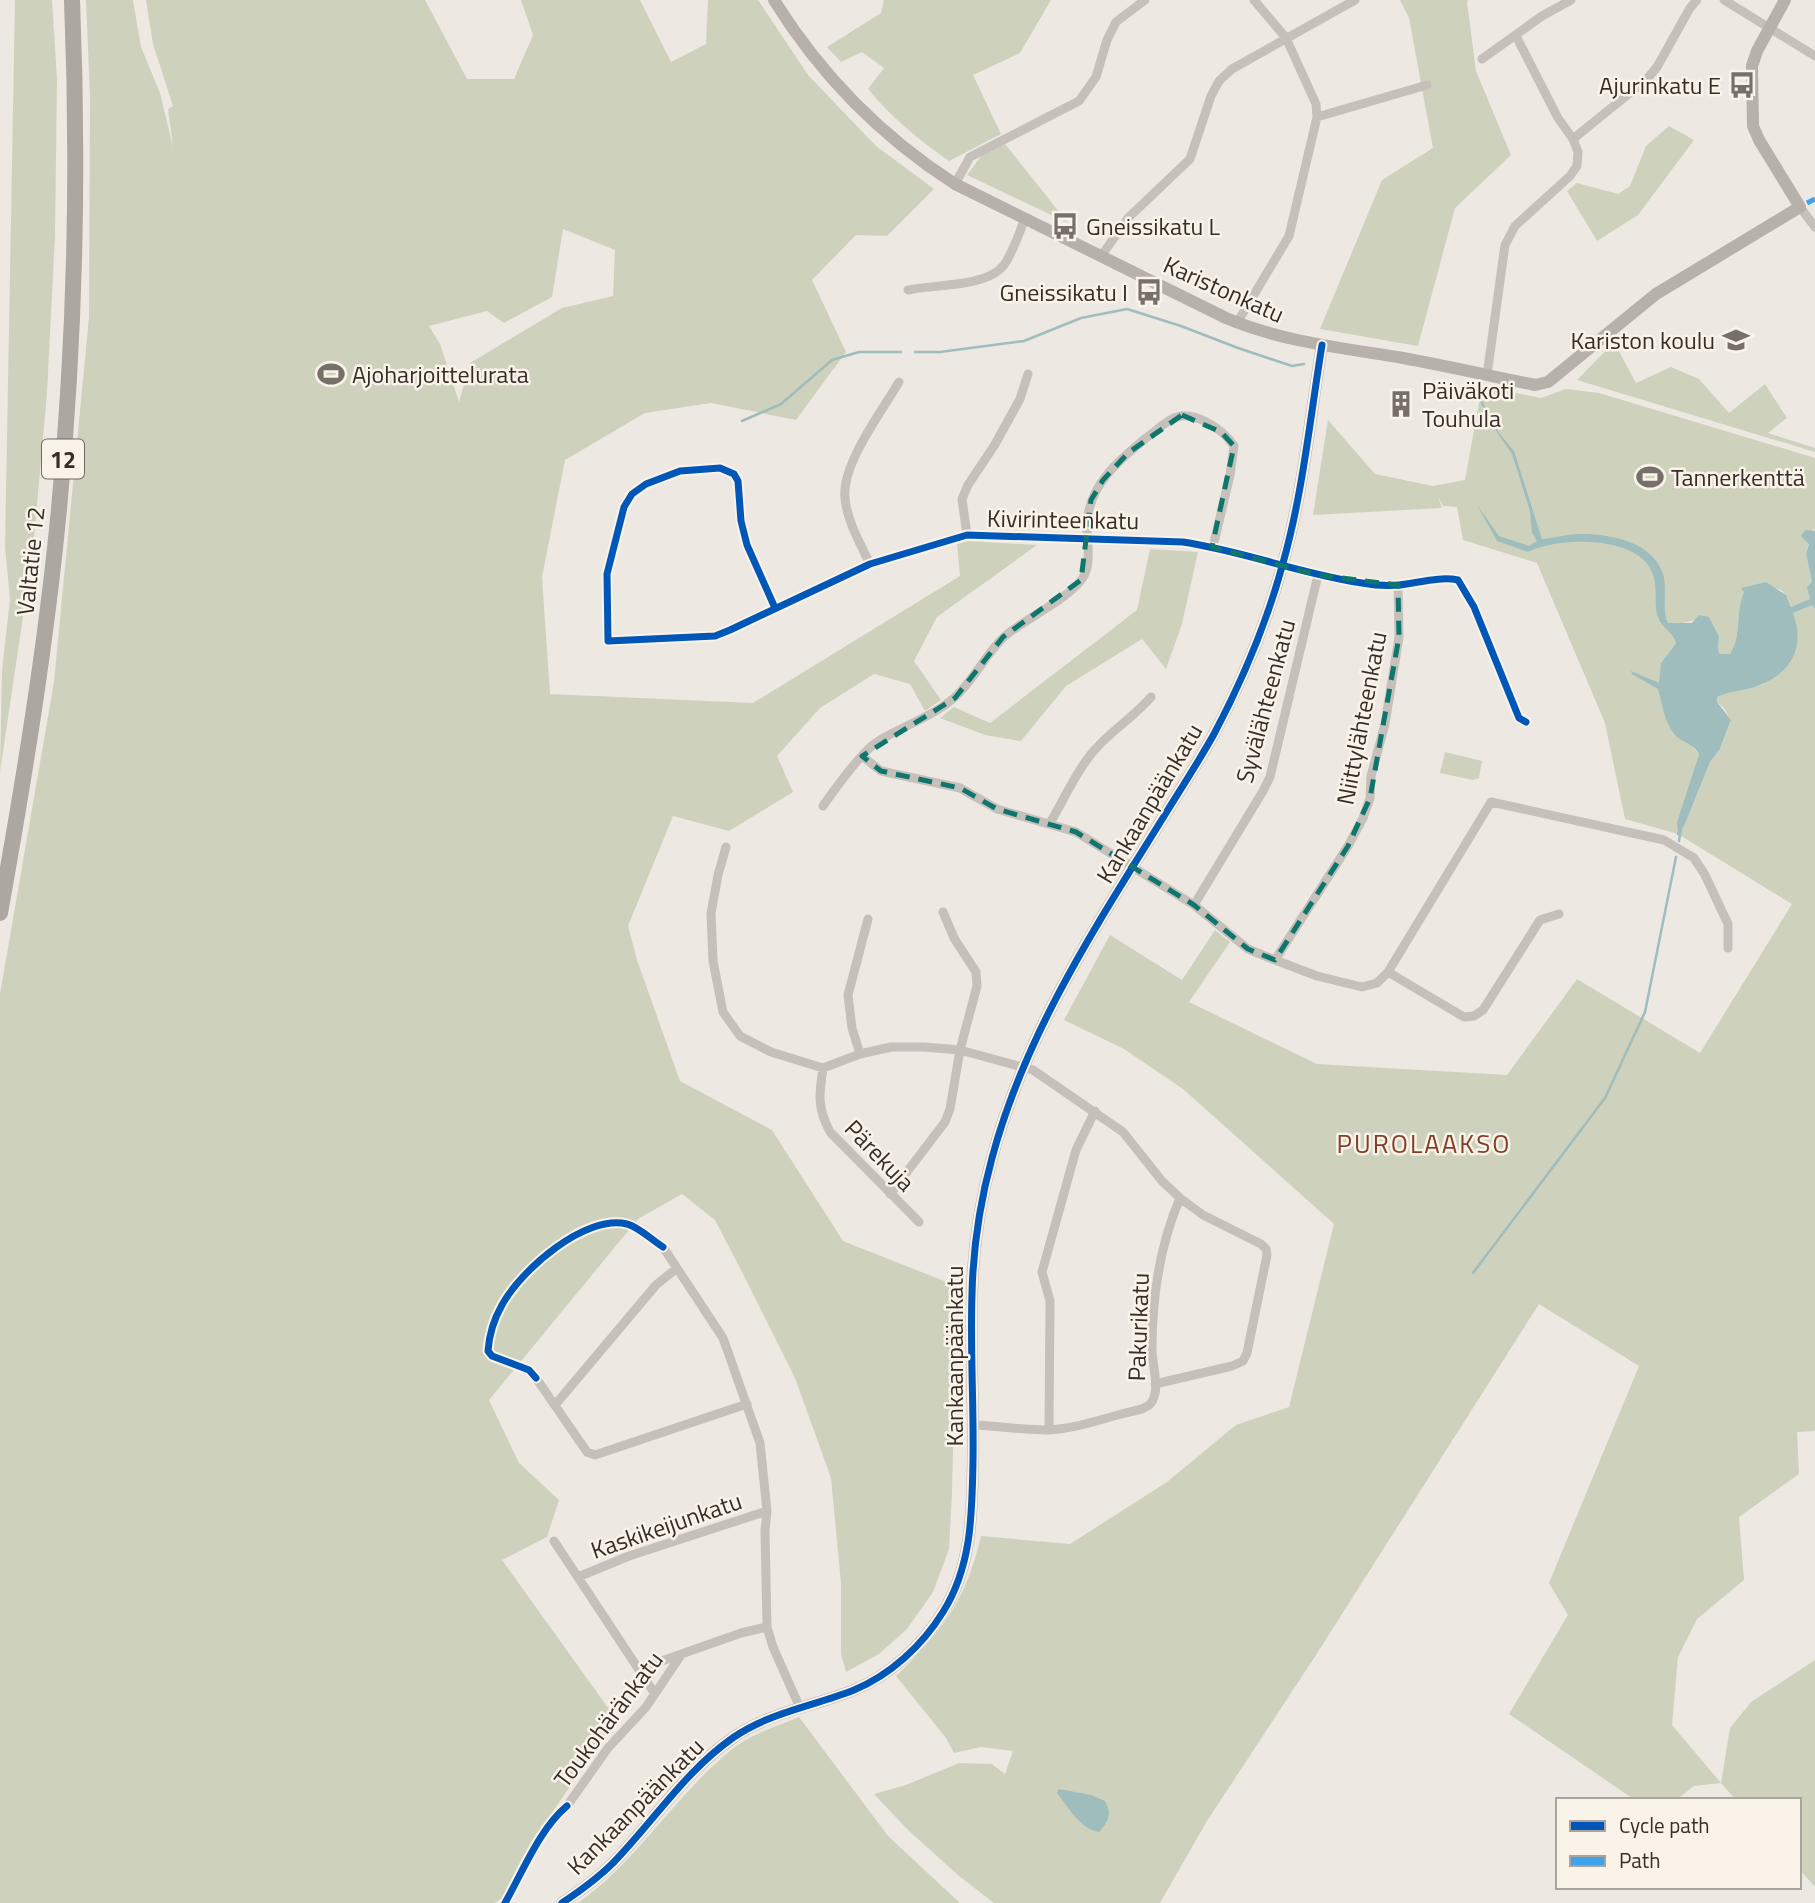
<svg xmlns="http://www.w3.org/2000/svg" width="1815" height="1903" viewBox="0 0 1815 1903" font-family="'Titillium Web',sans-serif">
<style>
.green{fill:#ced2bd;fill-rule:evenodd}
.water{fill:#9fbdbd}
.lines{fill:none;stroke-linecap:round;stroke-linejoin:round}
.stream{stroke:#9fbdbd;stroke-width:2.5}
.street{stroke:#c6c0bb;stroke-width:9}
.secondary{stroke:#b7b0ab;stroke-width:12}
.highway{stroke:#aca7a1;stroke-width:16}
.quiet{stroke:#3fa3eb;stroke-width:5;stroke-dasharray:10 5;stroke-linecap:butt}
.cycleway-casing{stroke:#f9f3ea;stroke-width:11}
.cycleway{stroke:#0057b8;stroke-width:7}
.marked{fill:none;stroke:#0f766e;stroke-width:5;stroke-dasharray:14 9;stroke-linejoin:round}
.labels{text-anchor:middle;dominant-baseline:central;stroke-width:5;stroke-linejoin:round;paint-order:stroke}
.shield{fill:#f9f3ea;stroke:#716963;stroke-width:2}
.shield-label{font-size:23px;font-weight:bold;fill:#372e29}
.poi-label{font-size:24px;fill:#372e29;stroke:#f9f3ea;text-anchor:start}
.street-label{font-size:24px;fill:#372e29;stroke:#f9f3ea}
.neighbourhood-label{font-size:26px;letter-spacing:2px;fill:#823f26;stroke:#f9f3ea}
</style>
<rect width="100%" height="100%" fill="#ede8e2"/>
<!-- green -->
<path class="green" d="M15,0H52L57,79L55,236L47,393L33,549L0,772L2,670L10,599L5,547Z
M86,0H133L141,47L160,93L173,147L168,109L173,106L153,44L146,0H425L467,79H514L533,35L521,0H640L671,62L706,44L708,0H758L808,75L876,146L934,189L887,236L856,235L812,280L846,352L796,420L711,403L645,413L565,460L542,577L550,694L753,703L960,576L957,544L968,541L1037,545L937,617L914,661L941,700L925,711L910,684L874,674L820,708L777,756L793,792L729,831L673,816L628,926L637,960L680,1081L772,1130L843,1241L957,1286L952,1492L949,1549L933,1592L907,1629L879,1654L846,1672L841,1654V1583L831,1478L795,1378L740,1268L715,1220L682,1194L638,1219L489,1400L519,1463L559,1500L547,1537L502,1560L616,1719L530,1845L501,1899L495,1903H0V994L54,682L89,317L90,97ZM563,229L615,250L613,296L562,308L470,363L459,402L440,344L429,326L487,311L504,323L552,297Z
M884,0H1051L1020,53L973,75L1001,134L949,161C918,139 892,118 868,89L884,68L862,52L841,62L827,47L881,13Z
M1400,0H1468L1467,2L1476,71L1511,155L1455,208L1418,346L1320,329L1382,180L1433,148L1409,18Z
M1669,126L1694,140L1638,215L1597,241L1567,191L1577,183L1618,194L1630,186L1646,146Z
M1005,144L1068,223L967,175L982,155Z
M1614,342L1636,383L1671,367L1699,379L1729,413L1765,384L1787,418L1768,433L1815,448V452L1577,380Z
M1482,386L1541,398L1566,389L1599,393L1815,458V531L1813,529L1806,554L1812,582L1811,599L1791,607C1789,601 1787,595 1782,591C1774,585 1750,584 1742,589L1744,592C1735,612 1742,636 1730,654H1720L1718,650L1719,636L1709,617L1678,624L1674,637L1676,643L1661,663L1677,737L1689,742L1699,754L1677,822L1685,824L1710,762L1720,749L1731,721L1724,708L1717,702V697L1725,693L1762,685L1783,671L1793,613L1812,604L1815,609V1431L1797,1432L1799,1474L1739,1517L1744,1580L1697,1619L1678,1657L1672,1725L1721,1783L1730,1728L1751,1702L1815,1660V1887L1799,1869V1800H1736L1721,1783L1694,1786L1676,1800H1635L1509,1714L1568,1615L1549,1583L1639,1366L1539,1304L1316,1655L1207,1821L1160,1903H994L959,1876L908,1830L874,1794L906,1785L959,1763L992,1764L1005,1774L1013,1751L981,1747L954,1753L946,1738L896,1676C943,1631 966,1600 981,1536L1070,1544L1167,1482L1236,1425L1289,1407L1334,1224L1183,1089L1124,1049L1064,1020L1110,935L1182,980L1215,930L1230,942L1189,1002L1317,1064L1507,1075L1577,979L1700,1053L1792,904L1678,834L1625,819L1605,723L1537,563L1463,540L1457,507L1443,506L1438,496L1442,508L1313,515L1328,420L1375,474L1433,486L1465,480Z
M1150,549L1198,552L1182,624L1166,669L1142,639L1066,686L1021,741L985,735L940,718L954,707L990,723L1137,610Z
M1445,752L1482,761L1479,778L1473,780L1440,773Z
M799,1717L888,1836L960,1903H578C639,1860 676,1793 735,1747C753,1733 778,1726 799,1717Z"/>
<!-- water -->
<path class="water" d="M1480,397L1499,433L1514,451L1542,539C1554,538 1567,534 1580,534C1610,534 1652,541 1663,574C1668,590 1661,609 1668,623H1692L1699,615L1709,617L1719,636L1718,650L1720,654H1730C1742,636 1735,612 1744,592L1741,588L1766,582L1786,595L1791,607L1810,599L1807,587L1812,582L1806,554L1809,544L1801,536L1805,530L1815,531V609L1812,605L1793,613C1805,645 1793,672 1760,685C1746,691 1731,690 1717,697V702L1731,720L1720,749L1710,762L1685,824L1678,834L1677,822L1699,754C1693,743 1685,744 1677,737C1665,726 1662,703 1658,689L1632,674L1631,671L1659,683L1661,663L1676,643C1673,631 1661,628 1658,617C1653,602 1659,585 1651,570C1634,535 1558,537 1528,552L1497,541L1477,505L1499,536L1529,546L1537,541L1532,533L1530,511L1512,454L1498,434L1479,400Z
M1059,1789L1091,1795L1105,1801C1112,1814 1109,1821 1099,1832C1080,1829 1069,1808 1057,1793Z"/>
<g class="lines">
<!-- stream -->
<path class="stream" d="M915,352H940L1024,341L1081,318L1127,309L1181,326L1238,348L1292,366L1304,364
M742,421L781,404L832,360L859,352H901
M1678,834L1681,829L1679,841
M1473,1273L1605,1098L1645,1012L1676,857"/>
<!-- street -->
<path class="street" d="M1724,0L1815,56
M1482,59L1542,16L1571,0
M1317,117L1427,85
M1573,139L1647,79L1657,67L1690,8L1697,0
M955,184L970,157L1079,101L1096,77L1107,40L1116,22L1145,0
M1800,207L1815,227
M1102,255L1128,218L1190,159L1211,96L1219,81L1232,69L1355,0
M908,290C934,284 986,288 1004,265C1013,252 1019,233 1025,219
M1237,323L1289,236L1317,117L1316,104L1286,38L1254,0
M1487,375L1505,245L1515,226L1570,176L1577,166L1578,152L1573,139L1558,118L1516,36
M967,535L962,499L968,485L994,446L1020,399L1028,374
M870,564C860,543 847,521 845,498C841,465 882,411 899,382
M775,608L747,545L741,521L738,481L734,474L720,468L680,471L646,484L632,494L624,507L607,574L608,641L715,636L730,630L870,564L967,535L1183,542C1243,551 1301,574 1362,583C1373,585 1387,586 1399,585C1418,583 1440,576 1458,580L1474,607L1519,718L1526,722
M862,756L881,771L960,788L997,809L1076,832L1194,905L1248,949L1275,960L1317,976L1362,987L1377,983L1388,972L1491,802L1664,840L1694,858L1705,875L1728,924V948
M823,806C835,789 860,753 877,742C902,726 933,717 955,697C975,679 986,653 1005,636C1026,618 1067,600 1082,579C1093,563 1086,540 1087,522C1090,484 1119,460 1146,438C1154,432 1163,424 1172,419C1192,408 1223,429 1234,446L1230,475L1213,547
M1050,823C1064,800 1075,773 1092,753C1109,732 1133,718 1151,697
M726,847L718,875L711,913L713,961L723,1012L740,1036L771,1052L823,1068L860,1054L891,1047H924L960,1050L1033,1070L1123,1132L1162,1181L1180,1198L1203,1215L1261,1244L1266,1249L1267,1255L1247,1353L1243,1361L1232,1366L1155,1384
M1194,905L1263,791L1270,777L1318,575
M1275,960L1348,846L1363,818L1370,798L1371,776L1385,724L1399,637L1398,585
M1388,972L1464,1017L1474,1016L1483,1010L1540,920L1559,914
M860,1054L852,1028L848,995L868,919
M823,1068C819,1094 817,1107 830,1132L919,1222
M890,1194L945,1122L950,1109L960,1050L977,986L976,972L954,938L943,912
M663,1247L723,1338L760,1443L767,1511L765,1531L767,1627L773,1647L800,1708
M536,1378L587,1452L595,1455L747,1404
M555,1405L656,1285L677,1268
M973,1425C998,1426 1024,1430 1048,1430C1073,1429 1098,1420 1122,1414C1130,1411 1146,1410 1151,1403C1161,1390 1152,1365 1152,1350C1152,1297 1159,1247 1180,1198
M1049,1430L1050,1301L1042,1272L1076,1150L1095,1111
M554,1541L655,1694
M578,1577L629,1556L767,1511
M639,1669L741,1633L767,1627
M567,1806L608,1748L646,1707L681,1655"/>
<!-- secondary -->
<path class="secondary" d="M774,0C820,74 882,137 955,184L1226,318C1283,342 1343,348 1403,358C1447,366 1491,376 1535,385L1548,382L1656,294L1800,207L1759,140L1753,126L1752,66L1757,51L1785,0
M562,1903C580,1891 598,1878 613,1863C654,1821 685,1771 734,1737C771,1712 814,1706 854,1690C890,1675 922,1646 943,1612C972,1566 972,1513 973,1461C974,1405 970,1350 972,1294C973,1249 980,1202 992,1158C1026,1031 1098,923 1166,813C1182,787 1199,761 1214,734C1242,681 1267,622 1283,563C1303,492 1310,418 1322,345"/>
<!-- highway -->
<path class="highway" d="M0,913C24,779 46,645 59,509C75,340 79,170 72,0"/>
<!-- quiet -->
<path class="quiet" d="M1807,203L1815,199"/>
<defs>
<path id="cycleway" d="M775,608L747,545L741,521L738,481L734,474L720,468L680,471L646,484L632,494L624,507L607,574L608,641L715,636L730,630L870,564L967,535L1183,542C1243,551 1301,574 1362,583C1373,585 1387,586 1399,585C1418,583 1440,576 1458,580L1474,607L1519,718L1526,722
M536,1378L529,1370L492,1356L488,1351C489,1336 494,1319 502,1305C521,1270 585,1214 627,1224C639,1227 653,1241 663,1247
M505,1903C522,1873 540,1828 567,1806
M562,1903C580,1891 598,1878 613,1863C654,1821 685,1771 734,1737C771,1712 814,1706 854,1690C890,1675 922,1646 943,1612C972,1566 972,1513 973,1461C974,1405 970,1350 972,1294C973,1249 980,1202 992,1158C1026,1031 1098,923 1166,813C1182,787 1199,761 1214,734C1242,681 1267,622 1283,563C1303,492 1310,418 1322,345"/>
</defs>
<!-- cycleway casing -->
<use href="#cycleway" class="cycleway-casing"/>
<!-- cycleway -->
<use href="#cycleway" class="cycleway"/>
</g>
<!-- marked area -->
<path class="marked" d="M1182,415L1221,432L1234,446L1212,547L1318,575L1398,585L1399,637L1370,798L1348,846L1275,960L1248,949L1194,905L1076,832L997,809L960,788L881,771L862,756L955,698L1003,637L1081,580L1091,500L1103,480L1128,453Z"/>
<!-- icons -->
<defs>
<symbol id="bus-bare" viewBox="-9 -9 18 18"><path d="M-5-6H5V4H4V6H2V4H-2V6H-4V4H-5ZM-3.5-4V0h7V-4ZM-3.5 1.2v1.5H-2V1.2ZM2 1.2v1.5H3.5V1.2Z" fill="#776f6a" stroke="#f9f3ea" stroke-width="2.5" paint-order="stroke"/></symbol>
<symbol id="school-bare" viewBox="-9 -9 18 18"><path d="M0-5L7-2L0 1L-7-2ZM-4 1L0 2.5L4 1V4Q0 6-4 4Z" fill="#776f6a" stroke="#f9f3ea" stroke-width="2.5" paint-order="stroke"/></symbol>
<symbol id="stadium-bare" viewBox="-9 -9 18 18"><path d="M0-5a6.5 5 0 1 0 0 10a6.5 5 0 1 0 0-10ZM-3.5-1.8h7v3.6h-7Z" fill="#776f6a" stroke="#f9f3ea" stroke-width="2.5" paint-order="stroke"/></symbol>
<symbol id="building-bare" viewBox="-9 -9 18 18"><path d="M-4-6H4V6H1V3H-1V6H-4ZM-2.5-4.3h1.7v1.8h-1.7ZM.8-4.3h1.7v1.8H.8ZM-2.5-1h1.7V.8h-1.7ZM.8-1h1.7V.8H.8Z" fill="#776f6a" stroke="#f9f3ea" stroke-width="2.5" paint-order="stroke"/></symbol>
</defs>
<g fill-rule="evenodd">
<use href="#bus-bare" x="1723" y="66" width="38" height="38"/>
<use href="#bus-bare" x="1046" y="207" width="38" height="38"/>
<use href="#bus-bare" x="1130" y="273" width="38" height="38"/>
<use href="#school-bare" x="1717" y="321" width="38" height="38"/>
<use href="#stadium-bare" x="312" y="355" width="38" height="38"/>
<use href="#building-bare" x="1382" y="385" width="38" height="38"/>
<use href="#stadium-bare" x="1631" y="458" width="38" height="38"/>
</g>
<g class="labels">
<!-- shield labels -->
<rect class="shield" x="42" y="439.5" width="42" height="39" rx="5"/>
<g class="shield-label">
<text x="63" y="459">12</text>
</g>
<!-- poi labels -->
<g class="poi-label">
<text x="1721" y="85" text-anchor="end">Ajurinkatu E</text>
<text x="1086" y="226">Gneissikatu L</text>
<text x="1128" y="292" text-anchor="end">Gneissikatu I</text>
<text x="1715" y="340" text-anchor="end">Kariston koulu</text>
<text x="352" y="374">Ajoharjoittelurata</text>
<text x="1422" y="390">Päiväkoti<tspan x="1422" dy="28">Touhula</tspan></text>
<text x="1671" y="477">Tannerkenttä</text>
</g>
<!-- street labels -->
<g class="street-label">
<text transform="translate(1224 289) rotate(24)">Karistonkatu</text>
<text transform="translate(1063 519) rotate(1)">Kivirinteenkatu</text>
<text transform="translate(30 561) rotate(-84)">Valtatie 12</text>
<text transform="translate(1265 701) rotate(-75)">Syvälähteenkatu</text>
<text transform="translate(1361 718) rotate(-79)">Niittylähteenkatu</text>
<text transform="translate(1149 803) rotate(-59)">Kankaanpäänkatu</text>
<text transform="translate(880 1155) rotate(46)">Pärekuja</text>
<text transform="translate(1138 1327) rotate(-88)">Pakurikatu</text>
<text transform="translate(954 1356) rotate(-90)">Kankaanpäänkatu</text>
<text transform="translate(666 1525) rotate(-19)">Kaskikeijunkatu</text>
<text transform="translate(608 1719) rotate(-53)">Toukohäränkatu</text>
<text transform="translate(635 1806) rotate(-45)">Kankaanpäänkatu</text>
</g>
<!-- neighbourhood labels -->
<g class="neighbourhood-label">
<text x="1424" y="1143">PUROLAAKSO</text>
</g>
</g>
<!-- legend -->
<rect x="1556" y="1798" width="245" height="91" fill="#f9f3ea" stroke="#aba49d" stroke-width="2"/>
<rect x="1570" y="1821" width="35" height="10" fill="#0057b8" stroke="#aba49d" stroke-width="2"/>
<text x="1619" y="1833" font-size="21" fill="#372e29">Cycle path</text>
<rect x="1570" y="1856" width="35" height="10" fill="#3fa3eb" stroke="#aba49d" stroke-width="2"/>
<text x="1619" y="1868" font-size="21" fill="#372e29">Path</text>
</svg>
